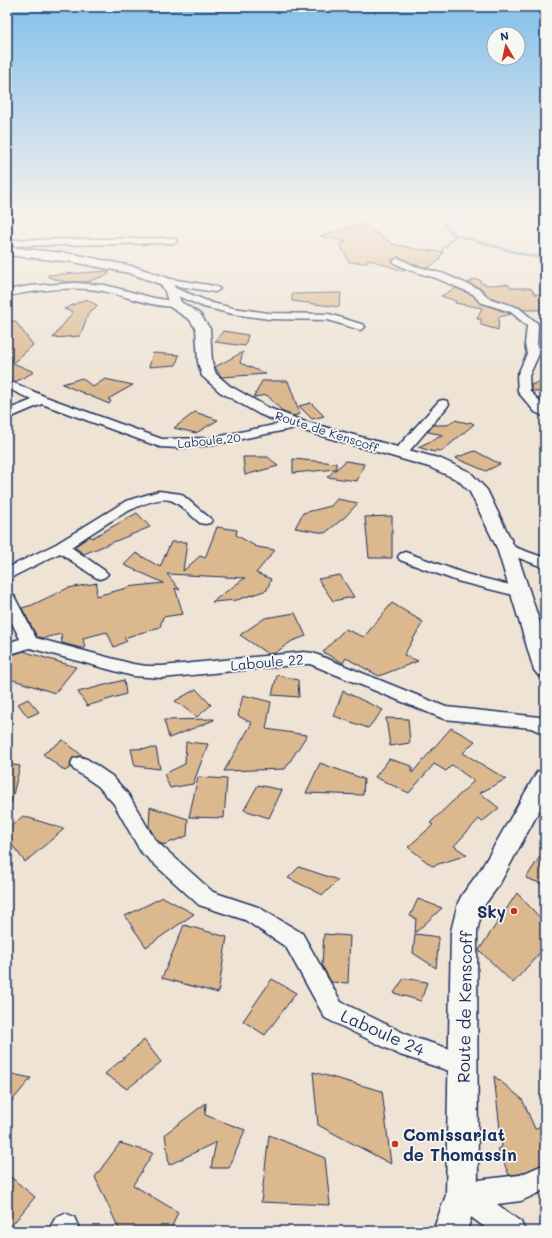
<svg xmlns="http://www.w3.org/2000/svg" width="552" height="1238" viewBox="0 0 552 1238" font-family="Mali,sans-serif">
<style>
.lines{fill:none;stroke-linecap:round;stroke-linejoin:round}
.stream{stroke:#5f91b4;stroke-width:2.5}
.building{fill:#dcb88e;stroke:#1b2f5e}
.minor-casing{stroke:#1b2f5e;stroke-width:3}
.major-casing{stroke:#1b2f5e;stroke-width:3}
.minor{fill:#f6f6f2;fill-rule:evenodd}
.major{fill:#f6f6f2;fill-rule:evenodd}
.poi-dot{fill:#c8321e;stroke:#f6f6f2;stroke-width:1.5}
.labels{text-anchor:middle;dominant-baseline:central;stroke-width:3.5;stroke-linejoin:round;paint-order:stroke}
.far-street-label{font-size:12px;fill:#1b2f5e;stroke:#f6f6f2}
.street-label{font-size:14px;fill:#1b2f5e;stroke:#f6f6f2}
.near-poi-label{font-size:17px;font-weight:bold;fill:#1b2f5e;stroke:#f6f6f2;text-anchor:end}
.near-street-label{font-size:17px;fill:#1b2f5e;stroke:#f6f6f2}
</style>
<rect width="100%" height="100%" fill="#eee3d4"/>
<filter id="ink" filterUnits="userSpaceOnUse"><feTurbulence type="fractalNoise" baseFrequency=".025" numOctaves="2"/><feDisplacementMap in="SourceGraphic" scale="8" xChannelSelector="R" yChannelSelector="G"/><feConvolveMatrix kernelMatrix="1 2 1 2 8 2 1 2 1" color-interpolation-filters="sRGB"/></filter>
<g filter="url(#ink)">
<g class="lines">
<!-- stream -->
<path class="stream" d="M456,235L518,253L545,259
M442,250L456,235L444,225L448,217L446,215"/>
</g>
<!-- building -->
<path class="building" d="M362,224L393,244L416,249L443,252L439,260L428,268L416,265L399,257L392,260L394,264L405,270L402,271L368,259L367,263L349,262L340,244L347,242L320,236Z
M109,271V274L87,282H66L48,277V275Z
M474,279L480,280L481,283L488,285L508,284L511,288H531L535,294L545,295V307L538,310H524L519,307L489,297L482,289L468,283Z
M456,288L472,295L480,303L511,314L499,317L498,330L481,325V319H477L482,308L455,303L456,301L441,296Z
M341,293L339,307L292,301V294Z
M86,299L98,306L89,312L80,336L53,338L73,312L64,309Z
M7,321H15L33,345L13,363L34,372L15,382L7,379Z
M223,331L248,335L245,346L215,342Z
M243,352L240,363L266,374L222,377L220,375L215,367Z
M153,353L179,355L176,365L149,367Z
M82,378L93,387L105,379L133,385L108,399L111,401L109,404L62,384Z
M545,379V394L531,390V385Z
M262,381H288L300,414L293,416L283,412L267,395L254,397Z
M311,403L324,416L312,419L299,406Z
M195,412L218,420L196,433L174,428Z
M454,420L468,423L470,422L474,424L441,452L437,450L434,452L418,447L444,435L428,432L433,425H448Z
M475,451L500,464L486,471L455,458Z
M243,457H268L278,466L245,475Z
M293,459L336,463V469L293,473Z
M346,461L364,464L357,481L327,477Z
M337,499L358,503L345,517L325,533L295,528L303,513L331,506Z
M137,513L150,527L84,554L74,547L90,536L92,538Z
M392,516V558H369L365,517Z
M217,527L237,530L236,535L257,547L275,550L256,573L271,579L267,590L237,600L212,602L245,578L167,574L180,590L175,588L183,614L163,617L160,627L124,638L127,641L114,647L107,632L83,638L85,648H81L62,643L61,634L44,638L37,637L22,608L32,605L68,588L97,583L96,596L127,588V587L164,583L124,565L136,553L160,567L171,542H187L183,571L200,556L205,558Z
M340,575L354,597L333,601L318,579Z
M392,603L423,622L404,655L418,661L379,676L346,658L343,663L323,652L345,629L364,637Z
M295,613L306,636L292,641L275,653L268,654L240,635L265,618Z
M24,651L29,653L76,667L55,693L7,678V661L12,655Z
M277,675L298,680L299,697L272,695Z
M124,680L126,694L87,706L78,692Z
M196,689L211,705L197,717L175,701Z
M343,691L383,710L368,728L334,716Z
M243,695L271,702L266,729L307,735L285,769L224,771L252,723L238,716Z
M28,699L39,712L28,717L18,704Z
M386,718L408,719L410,743L390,746Z
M214,719V720L169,738L164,720Z
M451,728L475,741L463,753L506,779L480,793L499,808L482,822L479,819L454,846L467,855L432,866L408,847L433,825L430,823L474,781L452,765L446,771L434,764L409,793L375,777L389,759L412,766V773Z
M63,740L84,757L80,756L73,758L70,763L71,767L65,771L43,754Z
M186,742L208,744L193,784L170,788L164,774L185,764Z
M156,748L160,769L135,766L131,749Z
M320,763L364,779L363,795L306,793Z
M7,764L20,766L11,803H7Z
M198,777L227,779L224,818L189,817Z
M258,785L282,790L269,818L244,810Z
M150,807L188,819L187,836L163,845L156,839L149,827Z
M23,816L64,829L25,862L7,838V830Z
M545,849V885L526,878Z
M299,867L338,880L323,895L288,878Z
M517,893L545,923V947L513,983L479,950Z
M163,897L194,914L146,947L125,916Z
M418,899L442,908L415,933L416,918L410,916Z
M184,925L227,937L218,993L162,978Z
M324,934L350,936L348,983L331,982L322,965Z
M415,934L439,937L436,968L413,953Z
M404,978L427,982L421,1001L394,993Z
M272,979L296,993L265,1035L243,1021Z
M144,1040L161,1062L127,1089L105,1074Z
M313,1072L382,1091L391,1164L318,1125Z
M7,1073L31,1078L7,1107Z
M494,1076L522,1099L535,1129L545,1123V1163L520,1174L509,1175L498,1149L502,1147Z
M206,1103L205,1115L245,1130L229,1168H211L216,1142L169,1165L165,1134Z
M269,1135L325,1158L330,1205L261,1202Z
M120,1143L153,1153L133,1185L178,1212L170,1231H120L95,1177Z
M7,1174L35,1197L7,1231Z"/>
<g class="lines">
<defs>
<path id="minor" d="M172,238L175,239L177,241L175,243L7,246V240Z
M398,258L415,266L444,274L481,290L488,298L519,308L537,323L538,325L537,344L539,354L529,376L530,391L545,407V417L535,412L518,392L517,376L527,354L525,344L527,326L511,312L480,302L473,294L436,278L409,270L395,263L393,261Z
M164,278L215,286L220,289L215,292L160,283L159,281L160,279Z
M74,283L105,285L154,298L179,302L180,304C173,313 123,296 112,293C79,284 40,290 7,296V290L29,286Z
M170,286L212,303L233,308L269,313L329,314L364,325L365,327L360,330L328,320L269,319L233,314L204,307L166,291L165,289Z
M7,380L46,397L162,439L212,438L297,420L301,421L303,424L301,427L212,445L178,448L160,447L42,404L7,419V410L32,400L7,388Z
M443,400L447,401L449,404L447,407L405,456H395L393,453L395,450L439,401Z
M159,491L181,494L212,520L210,523L205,524L200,523C193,517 178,502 170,500C145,494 93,533 71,547L105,571L108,574L105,577L100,579L95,577L60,553L14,576L12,579L7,581V568L56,544L126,501Z
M506,544L545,558V568L501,551L499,548L501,545Z
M405,552L466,574L526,589L529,592L526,595L521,597L457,581L400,560L398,557L400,554Z
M7,593L13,594L15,598L36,638L133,664L147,666H162L304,652L313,653L446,707L540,717L545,720V734L531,728L444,719L310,664H304L162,678L133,676L30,648L7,655V643L20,639L7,613Z
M80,757L87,759L112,776L128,794L155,840L213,892L258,907L302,933L341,1002L412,1037L470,1055L474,1063L470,1071L462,1075L400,1055L325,1018L286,947L245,920L199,905L141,852L114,804L98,786L73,769L71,764L73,759Z
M545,1164V1190L521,1201L497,1204L521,1222L525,1231H490L453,1204L449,1195L453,1186L462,1182L520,1175Z
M65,1213L74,1217L78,1226L76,1231H48L56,1217Z"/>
<path id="major" d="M7,247L73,254L136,267L168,278L176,289L181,302L200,314L210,329L212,362L216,374L230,386L269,408L303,421L441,459L470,472L487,490L515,548L545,638V677L538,675L534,670L497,548L470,492L458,480L429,467L291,427L259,414L220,392L202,376L198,362L196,329L190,320L170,307L164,289L160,284L129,273L73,262L7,255Z
M545,769V800L499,885L483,907L477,931L478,1195L467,1231H433L446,1195L451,931L458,903L462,895L481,869L537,772Z"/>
</defs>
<!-- minor casing -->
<use href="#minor" class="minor-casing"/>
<!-- major casing -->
<use href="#major" class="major-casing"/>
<!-- minor -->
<use href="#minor" class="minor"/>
<!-- major -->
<use href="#major" class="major"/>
</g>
</g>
<!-- sky -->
<linearGradient id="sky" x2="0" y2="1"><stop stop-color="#83c0ea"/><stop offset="0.55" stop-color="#f7f2ec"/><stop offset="1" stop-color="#f7f2ec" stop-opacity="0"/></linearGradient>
<rect width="552" height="389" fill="url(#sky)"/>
<!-- markers -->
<g class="poi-dot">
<circle cx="514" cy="911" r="4"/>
<circle cx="395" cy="1144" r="4"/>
</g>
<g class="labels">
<!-- far-street labels -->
<g class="far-street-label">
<text transform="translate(327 431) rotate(18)">Route de Kenscoff</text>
<text transform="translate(209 440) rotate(-6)">Laboule 20</text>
</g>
<!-- street labels -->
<g class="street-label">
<text transform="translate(267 662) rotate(-5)">Laboule 22</text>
</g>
<!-- near-poi labels -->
<g class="near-poi-label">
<text x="506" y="911">Sky</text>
<text x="403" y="1134" text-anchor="start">Comissariat<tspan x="403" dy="20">de Thomassin</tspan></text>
</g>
<!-- near-street labels -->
<g class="near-street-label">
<text transform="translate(464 1007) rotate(-89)">Route de Kenscoff</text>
<text transform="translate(383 1032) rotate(24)">Laboule 24</text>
</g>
</g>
<!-- margin -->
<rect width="552" height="1238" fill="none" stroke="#f6f6f2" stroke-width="24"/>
<rect x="12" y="12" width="528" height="1214" fill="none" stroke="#1b2f5e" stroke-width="1.5" filter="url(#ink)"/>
<!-- north arrow -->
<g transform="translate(506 46) rotate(351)"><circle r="19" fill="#f6f6f2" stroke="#9ea6b7"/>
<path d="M0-3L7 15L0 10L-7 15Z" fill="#c8321e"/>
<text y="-6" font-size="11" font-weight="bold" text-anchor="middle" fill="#1b2f5e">N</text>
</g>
</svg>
